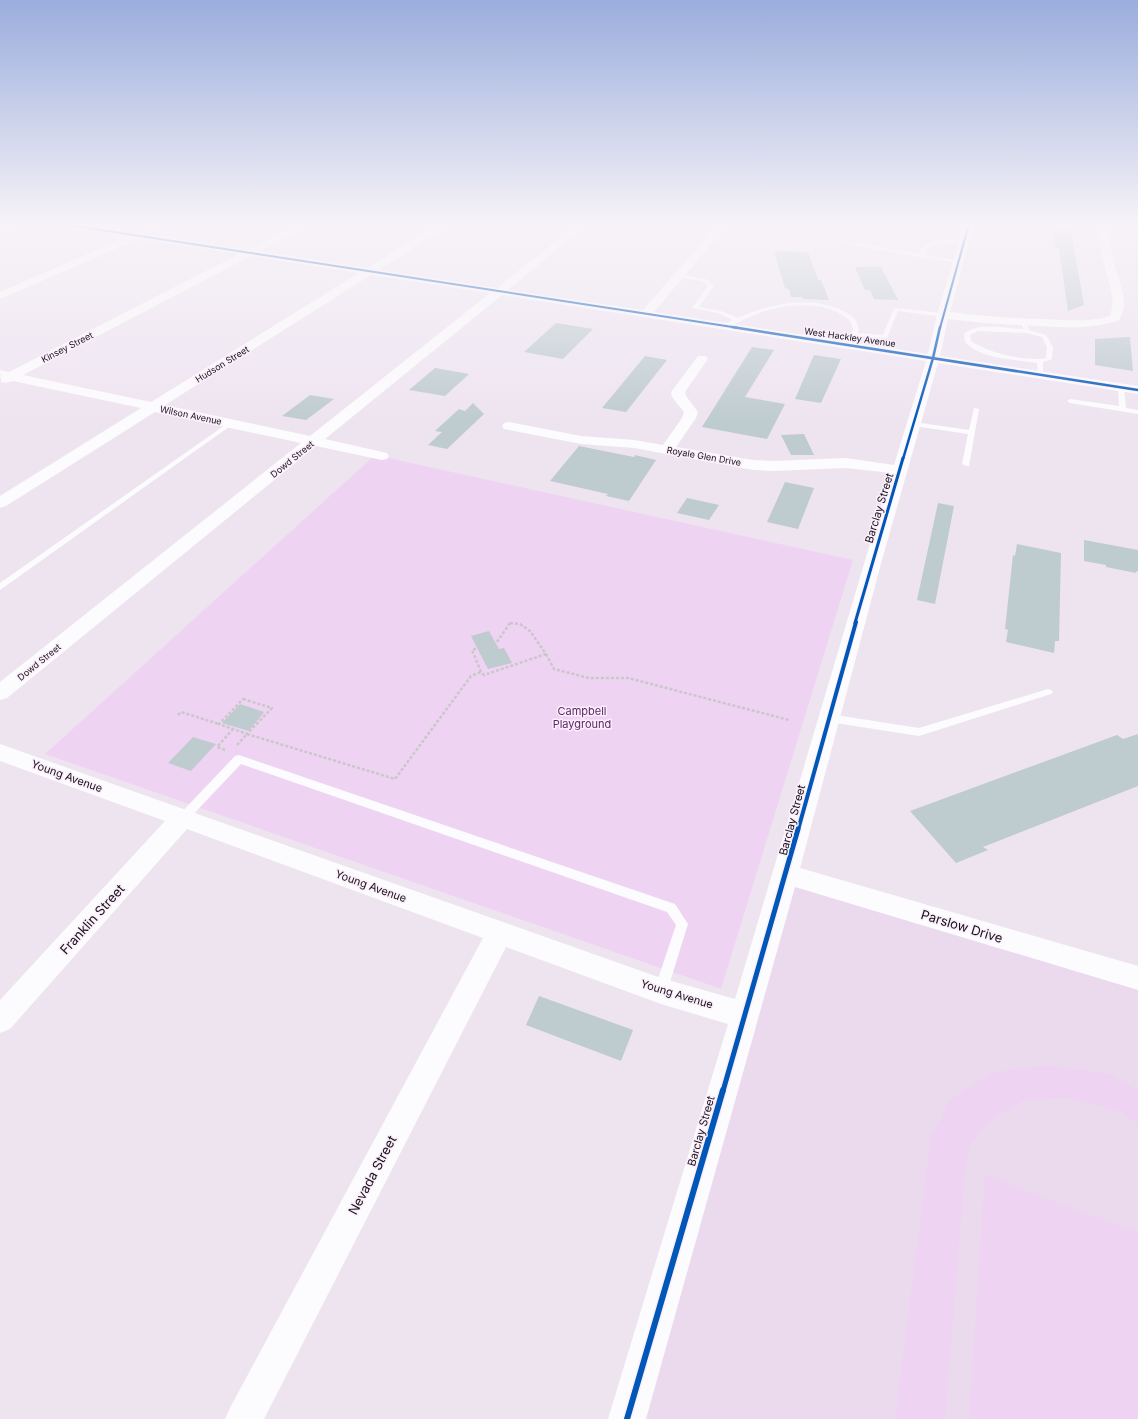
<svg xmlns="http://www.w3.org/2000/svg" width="1138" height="1419" viewBox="0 0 1138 1419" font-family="Inter,sans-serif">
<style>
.built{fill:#ebd9ee}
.green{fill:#eed4f2}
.building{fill:#becbcf}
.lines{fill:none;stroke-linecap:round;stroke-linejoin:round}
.path-far1{stroke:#cac7cb;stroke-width:2;stroke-dasharray:2.5 1.5;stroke-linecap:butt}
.path{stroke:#cac7cb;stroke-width:2.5;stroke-dasharray:3 2;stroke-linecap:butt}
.lane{fill:#fcfbfd;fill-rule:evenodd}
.street{fill:#fcfbfd;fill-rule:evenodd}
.secondary{fill:#fcfbfd;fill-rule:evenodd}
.cycleway-far5-casing{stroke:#fbeffc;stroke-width:3.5}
.cycleway-far4-casing{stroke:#fbeffc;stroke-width:4}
.cycleway-far3-casing{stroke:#fbeffc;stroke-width:5}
.cycleway-far2-casing{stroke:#fbeffc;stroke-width:6}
.cycleway-far1-casing{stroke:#fbeffc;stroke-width:8}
.cycleway-casing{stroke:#fbeffc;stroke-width:9}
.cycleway-far5{stroke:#0057b8;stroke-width:2}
.cycleway-far4{stroke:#0057b8;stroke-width:2.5}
.cycleway-far3{stroke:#0057b8;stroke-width:3}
.cycleway-far2{stroke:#0057b8;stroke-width:4}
.cycleway-far1{stroke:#0057b8;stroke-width:5}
.cycleway{stroke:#0057b8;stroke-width:6}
.labels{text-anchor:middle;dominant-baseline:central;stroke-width:3;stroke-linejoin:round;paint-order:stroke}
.far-street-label{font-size:9px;fill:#181219;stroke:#fbeffc}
.street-label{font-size:11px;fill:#181219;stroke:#fbeffc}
.park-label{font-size:11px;fill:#5e2767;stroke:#fbeffc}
.near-street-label{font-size:13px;fill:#181219;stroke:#fbeffc}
</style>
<rect width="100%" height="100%" fill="#eee4f0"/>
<!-- built -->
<path class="built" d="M786,874L1138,980V1419H624Z"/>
<!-- green -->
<path class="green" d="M375,455L853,560L721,989L45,754Z
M1045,1065L1108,1074L1138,1090V1124L1121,1112L1068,1097L1025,1100L988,1121L969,1148L964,1182L945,1419H895L931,1136L951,1099L992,1073Z
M985,1175L1138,1233V1419H969Z"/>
<!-- building -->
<path class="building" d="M1055,224L1072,226L1071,238L1072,237L1084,305L1068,311L1059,248H1055L1053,235Z
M774,251L808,252L818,280H821L829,300L803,299V297H791L789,289L785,288Z
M855,267H881L898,300L874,299L870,290H865Z
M556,323L593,329L563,359L524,352Z
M1130,337L1133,371L1095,365V339Z
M752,347L774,350L745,397L785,404L767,439L702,427Z
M814,355L841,359L821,403L795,399Z
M645,356L667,360L626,412L602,408Z
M435,368L469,374L445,396L409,390Z
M310,395L334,399L306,420L282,416Z
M473,403L484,414L447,449L428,445L442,432L435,431L459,409L465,411Z
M804,434L814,455H791L781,435Z
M579,446L634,457L635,455L656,460L629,501L606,496L608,494L550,481Z
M785,482L814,488L798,529L767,522Z
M687,498L719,505L709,520L677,513Z
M938,503L954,506L935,604L917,600Z
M1084,540L1138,550V572L1136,571V573L1106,567V565L1084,561Z
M1017,544L1061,553L1059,641H1055L1054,653L1006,642L1008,630L1005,629L1013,555L1015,556Z
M489,631L499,649L504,648L512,663L488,669L471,636Z
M240,704L264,712L249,731L222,723Z
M1138,734V786L983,847L988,850L956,863L910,811L1117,735L1123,739Z
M193,737L216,744L191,771L168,763Z
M539,996L633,1030L621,1061L526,1025Z"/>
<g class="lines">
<!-- path-far1 -->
<path class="path-far1" d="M510,623H512"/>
<!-- path -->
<path class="path" d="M510,623L520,624L530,631L546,654L484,675L481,672L472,650L497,642Z
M546,654L554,669L589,678H628L789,720
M243,699L272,708L247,734L219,724Z
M178,715L181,712L219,724
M247,734L395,779L471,676L481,672
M237,745L247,734
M225,750L217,747L233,729"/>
<!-- lane -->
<path class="lane" d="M952,240L966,243L964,244L942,243L934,245L925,250L926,255L959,261L961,263L924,258L839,242L841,241L921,254L920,249C930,242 940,239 952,240Z
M678,274L706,279L714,286L699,307L721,311L738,318C771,303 813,294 847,313C855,317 860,324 858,333L883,335L894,308L943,313L946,315L943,317L898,311L887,338L857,336L853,345L850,347L847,345L853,330L851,322C830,300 789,303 762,312C748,317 736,324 722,329L720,328V326L733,320L718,313L692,308L708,286L702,281L676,277L675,276Z
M1023,320L1026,322L1029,330L1046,335L1053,347L1052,359L1043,362V376L1038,375L1037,363C1014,359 983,360 965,342L964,334C979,321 1006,329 1024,329L1020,322ZM978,331L1026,333L1042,337L1047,347L1046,358C1026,362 988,353 971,341L970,335Z
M1121,386L1124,388L1126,408L1138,410V414L1070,403L1067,401L1070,399L1119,406L1118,388Z
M974,408L979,409L969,466H966L962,464L968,434L914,426L911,424L914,422L969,430Z
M228,423L233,424L0,590V583Z
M1048,689L1051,690L1053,692L1051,694L919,736L829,722L825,721L824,718L825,715L829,714L919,728Z
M239,755L675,904L688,924L666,995L661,997L656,995L654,991L676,925L667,912L241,764L187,821L183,822L179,821L177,818L179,815L235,756Z"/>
<!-- street -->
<path class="street" d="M57,224H82L136,233L156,224H169L148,234L248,250L297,224H310L260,251L368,268L438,224H450L379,270L497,288L577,224H588L508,290L643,310L718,224H728L654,312L928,354L937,315L964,224H974L950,312C980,316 1011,318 1042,319C1065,320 1088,323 1110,316C1117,297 1107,281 1104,263C1101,251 1100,240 1098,228L1099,224H1109L1108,228C1110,239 1112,251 1114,262C1118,281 1131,302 1119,320C1093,329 1067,328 1040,326C1009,325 979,323 948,319L940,356L1138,386V394L938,363L882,560L800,868L1138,966V990L795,887L646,1419H608L728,1024L661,1004L506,947L264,1419H225L231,1406L483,938L187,829L10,1029L0,1033V1000L165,821L0,761V744L661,978L735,999L891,473L846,468L773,471L753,470L634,448L581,444L509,430L504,429L502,426L504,423L509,422L581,436L634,440L663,445L682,418L684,412L672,397L671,392L698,356H706L708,359L685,392L686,396L698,412L696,418L676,447L753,460L773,461L846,458L894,465L926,361L502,295L325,439L387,453L389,456L387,459L382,460L316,446L7,698L0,700V682L301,443L155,412L6,506L0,508V496L141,408L13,381L6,383L1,382L0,370L9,372L239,254L139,239L0,299V292L126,237L62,227ZM251,256L359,273L151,402L23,375ZM371,275L490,293L310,436L165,405Z"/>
<!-- secondary -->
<path class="secondary" d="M6,224H21L20,226L0,233V227Z"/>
<defs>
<path id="cycleway-far5" d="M62,224L739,328
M940,328L969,224"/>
<path id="cycleway-far4" d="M732,327L1138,390
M903,459L933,358L940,327"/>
<path id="cycleway-far3" d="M855,623L903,458"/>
<path id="cycleway-far2" d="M798,830L856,622"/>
<path id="cycleway-far1" d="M723,1091L798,829"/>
<path id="cycleway" d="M627,1419L723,1090"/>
</defs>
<!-- cycleway-far5 casing -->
<use href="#cycleway-far5" class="cycleway-far5-casing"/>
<!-- cycleway-far4 casing -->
<use href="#cycleway-far4" class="cycleway-far4-casing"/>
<!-- cycleway-far3 casing -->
<use href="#cycleway-far3" class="cycleway-far3-casing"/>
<!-- cycleway-far2 casing -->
<use href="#cycleway-far2" class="cycleway-far2-casing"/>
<!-- cycleway-far1 casing -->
<use href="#cycleway-far1" class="cycleway-far1-casing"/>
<!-- cycleway casing -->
<use href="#cycleway" class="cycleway-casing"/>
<!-- cycleway-far5 -->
<use href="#cycleway-far5" class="cycleway-far5"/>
<!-- cycleway-far4 -->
<use href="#cycleway-far4" class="cycleway-far4"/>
<!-- cycleway-far3 -->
<use href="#cycleway-far3" class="cycleway-far3"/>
<!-- cycleway-far2 -->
<use href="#cycleway-far2" class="cycleway-far2"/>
<!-- cycleway-far1 -->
<use href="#cycleway-far1" class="cycleway-far1"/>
<!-- cycleway -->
<use href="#cycleway" class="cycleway"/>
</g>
<!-- sky -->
<linearGradient id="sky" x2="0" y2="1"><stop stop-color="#9aaddc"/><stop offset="0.53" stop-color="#f7f3f8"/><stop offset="1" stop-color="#f7f3f8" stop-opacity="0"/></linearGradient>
<rect width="1138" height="423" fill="url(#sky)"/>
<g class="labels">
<!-- far-street labels -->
<g class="far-street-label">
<text transform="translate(850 337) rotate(8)">West Hackley Avenue</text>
<text transform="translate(67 347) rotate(-27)">Kinsey Street</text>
<text transform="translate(222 364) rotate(-32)">Hudson Street</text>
<text transform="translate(191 415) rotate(12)">Wilson Avenue</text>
<text transform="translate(704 456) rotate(10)">Royale Glen Drive</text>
<text transform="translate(292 459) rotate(-39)">Dowd Street</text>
<text transform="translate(39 662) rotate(-39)">Dowd Street</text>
</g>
<!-- street labels -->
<g class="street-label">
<text transform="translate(879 508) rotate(-73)">Barclay Street</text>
<text transform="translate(67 776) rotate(20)">Young Avenue</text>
<text transform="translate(792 820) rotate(-75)">Barclay Street</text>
<text transform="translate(371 886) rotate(20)">Young Avenue</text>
<text transform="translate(677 994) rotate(17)">Young Avenue</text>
<text transform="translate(701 1131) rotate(-74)">Barclay Street</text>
</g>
<!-- park labels -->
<g class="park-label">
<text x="582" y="711">Campbell<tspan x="582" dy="13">Playground</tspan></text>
</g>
<!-- near-street labels -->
<g class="near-street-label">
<text transform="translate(92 919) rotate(-48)">Franklin Street</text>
<text transform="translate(962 926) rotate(17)">Parslow Drive</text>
<text transform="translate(372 1175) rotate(-62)">Nevada Street</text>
</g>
</g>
</svg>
